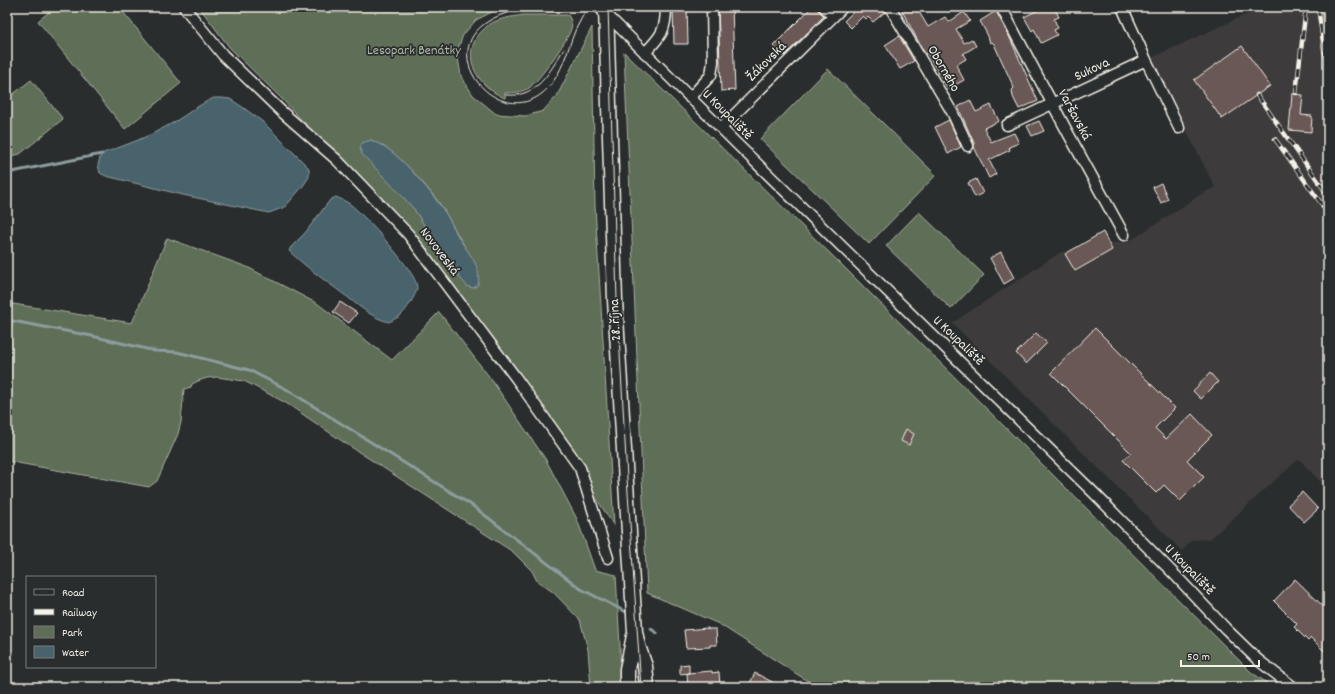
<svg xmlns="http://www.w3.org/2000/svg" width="1335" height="694" viewBox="0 0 1335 694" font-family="Dekko,sans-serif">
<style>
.built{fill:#3e3a3a}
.green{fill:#5e6e57;stroke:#a9b0a0;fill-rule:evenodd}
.water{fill:#48636d;stroke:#8d9c9e}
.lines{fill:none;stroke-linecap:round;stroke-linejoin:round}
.stream{stroke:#8d9c9e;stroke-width:3}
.building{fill:#6b5957;stroke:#f4f1e8}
.street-casing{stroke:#f4f1e8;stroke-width:13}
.secondary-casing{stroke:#f4f1e8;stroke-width:17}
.street{stroke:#2a2d2e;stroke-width:10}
.secondary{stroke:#2a2d2e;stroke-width:14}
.tram{stroke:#f4f1e8;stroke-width:1}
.rail-casing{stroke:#f4f1e8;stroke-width:4.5}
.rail{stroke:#2a2d2e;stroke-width:3;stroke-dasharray:9;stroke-linecap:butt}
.labels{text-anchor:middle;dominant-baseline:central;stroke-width:3.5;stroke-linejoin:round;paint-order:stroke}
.park-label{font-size:14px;fill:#b0b6a7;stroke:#2a2d2e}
.street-label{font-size:14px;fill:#f4f1e8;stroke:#2a2d2e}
</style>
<rect width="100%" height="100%" fill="#2a2d2e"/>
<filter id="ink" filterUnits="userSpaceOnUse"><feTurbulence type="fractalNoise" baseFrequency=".025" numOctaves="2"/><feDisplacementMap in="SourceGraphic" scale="8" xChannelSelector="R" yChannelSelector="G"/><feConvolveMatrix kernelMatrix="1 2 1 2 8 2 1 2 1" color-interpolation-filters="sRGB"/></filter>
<g filter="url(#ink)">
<!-- built -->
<path class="built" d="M1246,7H1328V490L1299,459L1210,539L1192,540L1182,551L952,323L1061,252L1131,240L1200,195L1215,187L1152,63L1153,57L1249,13Z"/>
<!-- green -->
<path class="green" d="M55,7H119L181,83L125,129L38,21Z
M199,7H505L498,9L476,20L463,35L457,52L461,76L473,95L496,114L526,116L543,111L557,96L592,27L595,206L614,526L517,375L409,236L282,99L230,48ZM371,140C377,143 383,146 388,149C404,160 433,193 444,210C454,228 464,246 475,263L461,279L450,261L440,250L414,209L402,196Z
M523,15H568C571,20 573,24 571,29C568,40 538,82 529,88C522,92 514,93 505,93V98C477,87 458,54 483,30C485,28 488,25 490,24C500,18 512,17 523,15Z
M624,52L843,266L1251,672L1273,687H817L719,624L647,593Z
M828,69L936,175L869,244L760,139Z
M31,80L63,119L20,154L7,157V99Z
M919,212L984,275L951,309L886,246Z
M167,238L247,267L318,304L392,360L439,312L491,379L546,460L577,519L595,570L616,575L620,646L621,687H591L588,650L580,620L553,592L537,581L532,571L513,552L345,443L286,403L244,381L217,377L207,378L198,381L192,384L191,387L184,389L181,422L178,434L157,481L149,487L7,461V303L132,323Z"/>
<!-- water -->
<path class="water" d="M214,98H222L230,99L241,106L263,122L309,168V177L303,186L285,207L269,213L183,195L106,176L100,173L98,165L101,154C123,146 146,138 167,126C183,118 197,105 214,98Z
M371,140C377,143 383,146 388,149C405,161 430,191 442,208C449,217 453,228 459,238C468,253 482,266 478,285L473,288L468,287L461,279L450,261L440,250L414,209L402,196L362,154L360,148L362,143Z
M336,197C341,199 345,201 350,204C363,214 417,272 417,287C417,294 406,311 400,316C397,318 393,320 389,322C371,318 357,304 342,293C324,280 306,267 289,251L291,247L305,233L330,200Z"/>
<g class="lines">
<!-- stream -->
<path class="stream" d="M7,173L102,154
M7,320L92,336L155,351L177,352L249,370L286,389L473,506L581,589L630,614
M651,629L657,633"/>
</g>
<!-- building -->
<path class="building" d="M673,7H687L688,44H674Z
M718,7H732L735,90L721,91Z
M812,7H815L824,16L784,56L773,46Z
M855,7H884L885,12L873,22L868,17L866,19L863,16L851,28L844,21L856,9Z
M900,7H916L928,27L945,17L949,22L964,12L970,21L956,29L964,43L972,39L976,46L963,54L966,59L956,65L964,80L948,89L927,53L925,54Z
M1044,7H1054L1059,17L1054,19L1058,28L1054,30L1057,35L1041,43L1034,29L1032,31L1024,17Z
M996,11L1009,36L1038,101L1019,109L1013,97L1012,90L1014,88L1010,79L994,44L992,42L990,43L988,36L980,21Z
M899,36L914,61L900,69L885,45Z
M1242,46L1270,86L1222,119L1194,80Z
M1292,94L1303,95L1301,115L1312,116L1311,132L1289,130Z
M970,100L976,112L991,105L999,121L984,128L991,142L1014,133L1019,143L1009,147L1010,150L989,160L996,174L989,178L974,147V143L958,107Z
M949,120L961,147L948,154L935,127Z
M1039,121L1044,131L1032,136L1027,126Z
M976,179L983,193L975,197L968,183Z
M1161,183L1168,199L1161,203L1153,187Z
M1103,232L1112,250L1075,271L1065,254Z
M1001,252L1014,278L1004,284L990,258Z
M340,302L357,313L349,323L333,312Z
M1095,328L1175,408L1155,428L1166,439L1192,414L1212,435L1187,460L1204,477L1180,501L1164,485L1156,493L1123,460L1131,453L1051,373Z
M1036,333L1047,343L1026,364L1016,353Z
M1210,373L1218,382L1201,399L1193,391Z
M906,429L914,434L909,445L901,441Z
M1302,492L1318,509L1304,522L1288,505Z
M1295,579L1328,611V655L1311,638L1308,641L1294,627L1297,624L1274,601Z
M708,628V629H716L717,645H710V647L686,648L684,630Z
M689,664V673L680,674V665Z
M712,671V673L719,672L720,687H688L687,673Z
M755,673L782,687H748Z"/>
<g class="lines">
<defs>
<path id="street" d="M184,7L223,55L281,111L337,160L408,234L516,378L580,468L608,558
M599,7L739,146L1095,494L1177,577L1226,629L1258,660L1293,687
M824,7L833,16
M890,7L952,112L968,146
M1001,7L1068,133L1124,235
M1122,7L1146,60L1179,128
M645,53C661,36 666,31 666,7
M690,98L711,75L713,62L712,7
M1007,125L1146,60
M721,128L843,7"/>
<path id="secondary" d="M606,7L615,300L635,632L638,646L645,666L647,687
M627,687V669L634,636"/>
</defs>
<!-- street casing -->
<use href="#street" class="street-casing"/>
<!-- secondary casing -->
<use href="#secondary" class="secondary-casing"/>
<!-- street -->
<use href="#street" class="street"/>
<!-- secondary -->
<use href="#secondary" class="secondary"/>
<!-- tram -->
<path class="tram" d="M572,7C557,14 544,11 528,11C511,10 496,15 483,25C437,61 505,134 548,88C562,73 567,51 575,31C579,23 583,15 588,7
M608,7L617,300L627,478L641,687
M506,95C538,98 549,72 564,49"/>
<defs>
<path id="rail" d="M1318,7L1324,49L1328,65
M1296,93L1306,7
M1257,95L1328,195
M1275,139L1328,213"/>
</defs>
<!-- rail casing -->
<use href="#rail" class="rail-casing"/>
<!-- rail -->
<use href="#rail" class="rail"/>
</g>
</g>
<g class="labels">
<!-- park labels -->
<g class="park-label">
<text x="414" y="51">Lesopark Benátky</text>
</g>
<!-- street labels -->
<g class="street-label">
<text transform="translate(767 62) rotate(-45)">Žákovská</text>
<text transform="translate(943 69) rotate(60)">Oborného</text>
<text transform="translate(1092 70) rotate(-25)">Sukova</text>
<text transform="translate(727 115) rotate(45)">U Koupaliště</text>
<text transform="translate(1074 115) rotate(62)">Varšavská</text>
<text transform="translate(439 252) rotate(53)">Novoveská</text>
<text transform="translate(616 320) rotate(-93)">28. října</text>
<text transform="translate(958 341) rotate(44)">U Koupaliště</text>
<text transform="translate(1189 570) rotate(46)">U Koupaliště</text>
</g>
</g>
<!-- margin -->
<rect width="1335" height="694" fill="none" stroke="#2a2d2e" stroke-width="24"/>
<rect x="12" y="12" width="1311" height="670" fill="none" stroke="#f4f1e8" stroke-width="1.5" filter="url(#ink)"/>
<!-- legend -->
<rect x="26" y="576" width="130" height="92" fill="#2a2d2e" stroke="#7b7b78"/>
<rect x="34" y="589" width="20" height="6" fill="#2a2d2e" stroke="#7b7b78"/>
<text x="62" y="596" font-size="12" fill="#f4f1e8">Road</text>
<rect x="34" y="609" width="20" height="6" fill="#f4f1e8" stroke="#7b7b78"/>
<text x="62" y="616" font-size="12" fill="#f4f1e8">Railway</text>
<rect x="34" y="626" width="20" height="12" fill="#5e6e57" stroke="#7b7b78"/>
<text x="62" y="636" font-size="12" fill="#f4f1e8">Park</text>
<rect x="34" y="646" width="20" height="12" fill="#48636d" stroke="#7b7b78"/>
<text x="62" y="656" font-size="12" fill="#f4f1e8">Water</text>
<!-- scale -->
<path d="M1181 660v6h78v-6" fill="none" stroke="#f4f1e8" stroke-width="2"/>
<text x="1187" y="660" font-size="12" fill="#f4f1e8" stroke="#2a2d2e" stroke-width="3" paint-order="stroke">50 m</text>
</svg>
